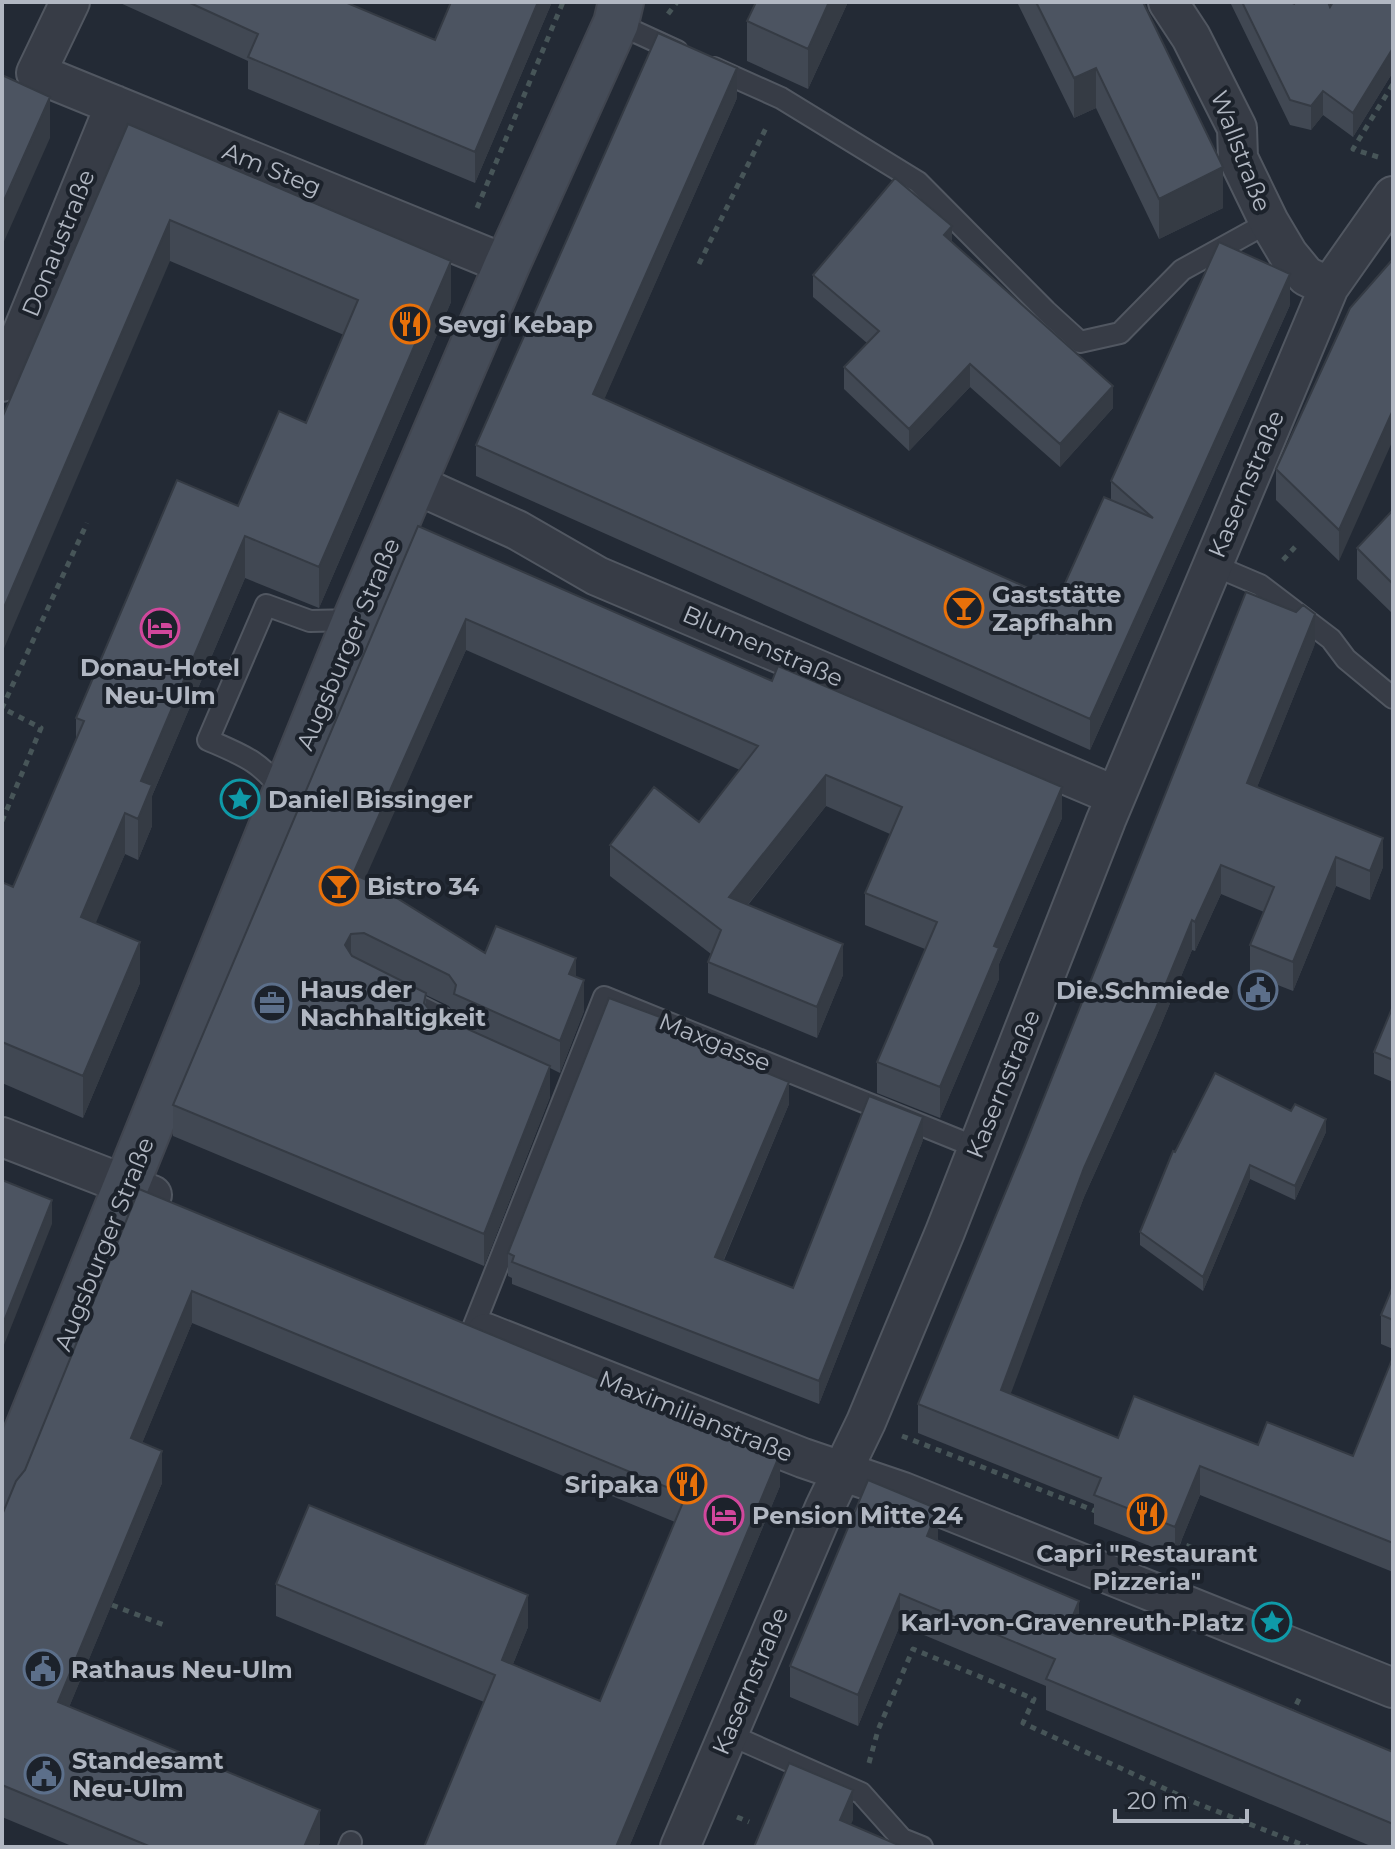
<svg xmlns="http://www.w3.org/2000/svg" width="1395" height="1849" viewBox="0 0 1395 1849" font-family="Montserrat,sans-serif">
<style>
.lines{fill:none;stroke-linecap:round;stroke-linejoin:round}
.lane-casing{stroke:#515761;stroke-width:24}
.street-casing{stroke:#515761;stroke-width:42}
.secondary-casing{stroke:#40454f;stroke-width:48}
.path{stroke:#475558;stroke-width:5;stroke-dasharray:6 6;stroke-linecap:butt}
.lane{stroke:#373c46;stroke-width:20}
.street{stroke:#373c46;stroke-width:38}
.secondary{stroke:#454c58;stroke-width:44}
.wall{fill:#414853;fill-rule:evenodd}
.shaded-wall{fill:#353b44}
.building{fill:#4c5461;stroke:#353b44;stroke-width:2}
.labels{text-anchor:middle;dominant-baseline:central;stroke-width:8;stroke-linejoin:round;paint-order:stroke}
.street-label{font-size:24px;fill:#b1b7c2;stroke:#1c222b}
.poi-label{font-size:24px;font-weight:bold;fill:#b1b7c2;stroke:#1c222b;text-anchor:start}
</style>
<rect width="100%" height="100%" fill="#232a35"/>
<g class="lines">
<defs>
<path id="lane" d="M616,23L677,51
M714,68L781,98L918,182L1046,311L1080,342L1120,333L1182,270L1269,222
M1213,565L1260,585L1331,639L1346,659L1393,698
M285,794C260,761 245,756 208,740L266,605L310,621L355,620
M409,1001L443,1018L437,1032L447,1036
M473,1328L604,997L978,1148
M728,1734L861,1793L902,1839L922,1847
M349,1847L351,1842"/>
<path id="street" d="M70,2L36,73L507,265
M1168,2L1191,37L1237,128L1238,158L1269,222L1288,254L1306,276L1329,287
M2,382L115,105
M415,484L517,530L597,576L1116,796
M2,1137L152,1195
M486,1333L803,1458L903,1492L1393,1688
M680,1847L825,1507L866,1422L945,1232L1106,820L1329,287L1393,196"/>
<path id="secondary" d="M2,1492L355,620L507,265L616,23L621,2"/>
</defs>
<!-- lane casing -->
<use href="#lane" class="lane-casing"/>
<!-- street casing -->
<use href="#street" class="street-casing"/>
<!-- secondary casing -->
<use href="#secondary" class="secondary-casing"/>
<!-- path -->
<path class="path" d="M668,14L677,2
M1378,157L1353,149L1393,84
M477,208L563,2
M699,264L766,128
M1283,560L1295,547
M2,821L41,728L2,708L87,523
M902,1436L1098,1512
M1175,1541L1193,1548L1187,1561
M112,1605L164,1625
M1291,1715L1301,1695
M869,1763L878,1730L913,1649L1034,1699L1023,1723L1196,1803L1308,1847
M737,1817L749,1822"/>
<!-- lane -->
<use href="#lane" class="lane"/>
<!-- street -->
<use href="#street" class="street"/>
<!-- secondary -->
<use href="#secondary" class="secondary"/>
</g>
<!-- wall -->
<path class="wall" d="M118,2H345L435,40L552,2L475,183L248,89V61Z
M848,2L808,89L747,61V21Z
M1017,2H1143L1223,208L1159,239L1096,108L1074,118Z
M1230,2H1328L1330,7L1393,2V72L1353,137L1323,115L1311,130L1290,125Z
M737,98L604,399L1057,601L1111,500V481L1290,305L1090,750L476,476V445Z
M128,124L451,302L319,608L245,578L152,796V826L138,860L125,854L95,923L140,983L83,1118L2,1083V882L13,887L76,739V718L306,423L344,335L170,261Z
M952,242L1113,408L1060,467L970,387L909,451L844,389V367L867,343L813,297V275Z
M1393,259L1339,561L1276,500V469Z
M1393,510V614L1357,579V548Z
M418,526L1062,818L999,964V979L940,1118L877,1093V1062L925,949L865,925V893L890,834L826,806L748,905L843,975L817,1038L708,993V962L711,954L610,876V845L699,822L740,770L466,650L364,879L485,953L576,977L584,1011L560,1073L550,1068V1097L484,1266L173,1136V1105ZM426,995L449,1006L454,1014V1023L432,1013L426,1005Z
M1315,644L1257,787L1383,867L1370,900L1336,886L1293,991L1250,974V945L1264,912L1221,894L1195,951L1192,950L1156,1037L1084,1197L1010,1394L1118,1438L1258,1445L1353,1456L1393,1357V1572L1200,1495L1175,1556L1094,1524V1504L918,1433V1404Z
M1393,1006V1082L1374,1074V1052Z
M660,1029L789,1104L724,1260L793,1288L923,1140L819,1404L512,1284V1278L508,1276V1253Z
M1326,1132L1295,1200L1250,1179L1203,1291L1140,1245V1232L1175,1152Z
M139,1189L780,1486L629,1847L484,1702L276,1616V1584L528,1627L513,1664L600,1701L675,1522L192,1323L142,1443L162,1483L69,1707L320,1842L318,1847H74L2,1817V1515L25,1470Z
M1393,1286V1349L1381,1344V1315Z
M938,1540V1541L1079,1621L1393,1752V1847H1373L1046,1710V1686L900,1625L858,1726L790,1697V1666Z"/>
<!-- shaded-wall -->
<path class="shaded-wall" d="M538,2H552L475,183V152Z
M829,2H848L808,89V49Z
M1393,48V72L1353,137V113Z
M737,68V98L593,425V394Z
M1096,68V108L1074,118V78Z
M1323,91V115L1311,130V106Z
M50,97V138L2,246V205Z
M1223,167V208L1159,239V199Z
M170,220V261L2,653V612Z
M952,226V248L944,235Z
M451,261V302L319,608V567Z
M1290,274V305L1090,750V719Z
M970,364V387L909,451V429Z
M1113,386V408L1060,467V444Z
M1393,410V440L1339,561V530Z
M245,536V578L152,796V826L138,860V819L141,781Z
M1315,614V644L1247,812V783Z
M466,619V650L353,906V874Z
M826,775V806L729,928V897Z
M1062,787V818L999,964V979L940,1118V1087L994,946Z
M125,813V854L81,958V917Z
M1383,838V867L1370,900V871Z
M1336,857V886L1293,991V962Z
M1221,865V894L1195,951V922Z
M1192,920V950L1156,1037L1084,1197L1001,1420V1390L1084,1168Z
M351,934V965L345,945Z
M140,942V983L83,1118V1076Z
M843,944V975L817,1038V1007Z
M576,958V990L569,974Z
M584,980V1011L560,1073V1041Z
M550,1066V1097L484,1266V1234Z
M789,1082V1104L715,1280V1257Z
M923,1117V1140L819,1404V1381Z
M1326,1119V1132L1295,1200V1186Z
M1250,1165V1179L1203,1291V1277Z
M52,1200V1224L2,1350V1326Z
M192,1291V1323L131,1470V1438Z
M162,1451V1483L58,1734V1702Z
M780,1454V1486L629,1847H616Z
M1200,1466V1495L1175,1556V1527Z
M938,1509V1540L927,1567V1536Z
M900,1594V1625L858,1726V1695Z
M528,1595V1627L502,1691V1660Z
M1079,1601V1631L1072,1618Z
M853,1790V1820L841,1847L840,1820Z
M320,1810V1842L318,1847H304Z"/>
<!-- building -->
<path class="building" d="M188,2H345L435,40L451,2H538L475,152L248,57L258,34Z
M756,2H829L808,49L747,21Z
M1036,2H1143L1223,167L1159,199L1096,68L1074,78Z
M1242,2H1290L1295,4L1293,2H1328L1330,7L1333,2H1393V48L1353,113L1323,91L1311,106L1290,100Z
M658,33L737,68L593,394L1057,601L1104,497L1153,518L1111,481L1219,242L1290,274L1090,719L476,445Z
M2,75L50,97L2,205Z
M128,124L451,261L319,567L245,536L141,781L152,785L138,819L125,813L81,917L140,942L83,1076L2,1042V882L13,887L84,721L76,718L177,480L238,506L279,411L306,423L358,300L170,220L2,612V418Z
M895,178L952,226L944,235L1113,386L1060,444L970,364L909,429L844,367L879,331L813,275Z
M1393,259V410L1339,530L1276,469L1350,308Z
M1393,510V584L1357,548Z
M418,526L772,681L778,666L1062,787L994,946L999,948L940,1087L877,1062L937,922L865,893L902,807L826,775L729,897L843,944L817,1007L708,962L721,930L610,845L654,787L699,822L758,746L466,619L353,874L371,882L485,953L496,926L576,958L569,974L584,980L560,1041L454,994L456,985L449,975L364,933L351,934L345,945L352,956L426,993L424,1003L432,1013L550,1066L484,1234L173,1105Z
M1246,592L1296,612L1303,605L1315,614L1247,783L1383,838L1370,871L1336,857L1293,962L1250,945L1274,887L1221,865L1195,922L1192,920L1156,1008L1084,1168L1001,1390L1118,1438L1134,1396L1258,1445L1267,1422L1353,1456L1393,1357V1543L1200,1466L1175,1527L1094,1495L1101,1478L918,1404L1025,1145Z
M609,998L660,1017L656,1027L789,1082L715,1257L793,1288L869,1096L923,1117L819,1381L512,1262L514,1256L508,1253Z
M1393,1006V1060L1374,1052Z
M1215,1073L1291,1111L1295,1104L1326,1119L1295,1186L1250,1165L1203,1277L1140,1232L1173,1151L1175,1152Z
M2,1180L52,1200L2,1326Z
M139,1189L780,1454L616,1847H424L495,1675L276,1584L309,1505L528,1595L502,1660L600,1701L686,1495L192,1291L131,1438L162,1451L58,1702L320,1810L304,1847H151L2,1785V1515L16,1481L25,1470Z
M1393,1286V1320L1381,1315Z
M868,1480L938,1509L927,1536L1079,1601L1072,1618L1393,1752V1824L1046,1679L1055,1659L900,1594L858,1695L790,1666Z
M789,1763L853,1790L840,1820L903,1847H754Z"/>
<!-- icons -->
<defs>
<symbol id="restaurant-ring" viewBox="-11 -11 22 22"><circle r="9.5" fill="#1c222b" stroke="#e8710a" stroke-width="1.5"/><path d="M-5-6h1v4h1v-4h1v4h1v-4h1v5L-1.5 .5V6h-2V.5L-5-1ZM5-6V6H3V1.5H1.5Q1.5-4 5-6Z" fill="#e8710a"/></symbol>
<symbol id="bar-ring" viewBox="-11 -11 22 22"><circle r="9.5" fill="#1c222b" stroke="#e8710a" stroke-width="1.5"/><path d="M-6-5H6L.8 .8V4.5H3.5V6h-7V4.5H-.8V.8Z" fill="#e8710a"/></symbol>
<symbol id="hotel-ring" viewBox="-11 -11 22 22"><circle r="9.5" fill="#1c222b" stroke="#d1479c" stroke-width="1.5"/><path d="M-6-4.5h1.5V1H6V5H4.5V3h-9V5H-6ZM-4 0a1.8 1.8 0 1 1 3.6 0ZM.5 0V-2.5h3Q6-2.5 6 0Z" fill="#d1479c"/></symbol>
<symbol id="sight-ring" viewBox="-11 -11 22 22"><circle r="9.5" fill="#1c222b" stroke="#0f9aa8" stroke-width="1.5"/><path d="M0-6L1.8-2.2L6-1.7L2.9 1.2L3.7 5.4L0 3.3L-3.7 5.4L-2.9 1.2L-6-1.7L-1.8-2.2Z" fill="#0f9aa8"/></symbol>
<symbol id="civic-ring" viewBox="-11 -11 22 22"><circle r="9.5" fill="#1c222b" stroke="#5c6f8a" stroke-width="1.5"/><path d="M-.6-6.5H3V-4.5H.6V-3L4-1V1h2V6H-6V1h2V-1L-.6-3ZM-1.2 2.5V6h2.4V2.5Z" fill="#5c6f8a"/></symbol>
<symbol id="office-ring" viewBox="-11 -11 22 22"><circle r="9.5" fill="#1c222b" stroke="#5c6f8a" stroke-width="1.5"/><path d="M-6-3h4V-5.5h4V-3h4V5H-6ZM-1-4.5V-3h2v-1.5ZM-6 0V1H6V0Z" fill="#5c6f8a"/></symbol>
</defs>
<g fill-rule="evenodd">
<use href="#restaurant-ring" x="388" y="302" width="44" height="44"/>
<use href="#bar-ring" x="942" y="586" width="44" height="44"/>
<use href="#hotel-ring" x="138" y="606" width="44" height="44"/>
<use href="#sight-ring" x="218" y="777" width="44" height="44"/>
<use href="#bar-ring" x="317" y="864" width="44" height="44"/>
<use href="#civic-ring" x="1236" y="968" width="44" height="44"/>
<use href="#office-ring" x="250" y="981" width="44" height="44"/>
<use href="#restaurant-ring" x="665" y="1462" width="44" height="44"/>
<use href="#restaurant-ring" x="1125" y="1492" width="44" height="44"/>
<use href="#hotel-ring" x="702" y="1493" width="44" height="44"/>
<use href="#sight-ring" x="1250" y="1600" width="44" height="44"/>
<use href="#civic-ring" x="21" y="1647" width="44" height="44"/>
<use href="#civic-ring" x="22" y="1752" width="44" height="44"/>
</g>
<g class="labels">
<!-- street labels -->
<g class="street-label">
<text transform="translate(1241 151) rotate(69)">Wallstraße</text>
<text transform="translate(272 169) rotate(22)">Am Steg</text>
<text transform="translate(58 243) rotate(-68)">Donaustraße</text>
<text transform="translate(1246 484) rotate(-67)">Kasernstraße</text>
<text transform="translate(348 644) rotate(-67)">Augsburger Straße</text>
<text transform="translate(763 646) rotate(23)">Blumenstraße</text>
<text transform="translate(715 1042) rotate(22)">Maxgasse</text>
<text transform="translate(1003 1084) rotate(-68)">Kasernstraße</text>
<text transform="translate(104 1244) rotate(-68)">Augsburger Straße</text>
<text transform="translate(696 1416) rotate(22)">Maximilianstraße</text>
<text transform="translate(750 1681) rotate(-67)">Kasernstraße</text>
</g>
<!-- poi labels -->
<g class="poi-label">
<text x="438" y="324">Sevgi Kebap</text>
<text x="992" y="594">Gaststätte<tspan x="992" dy="28">Zapfhahn</tspan></text>
<text x="160" y="667" text-anchor="middle">Donau-Hotel<tspan x="160" dy="28">Neu-Ulm</tspan></text>
<text x="268" y="799">Daniel Bissinger</text>
<text x="367" y="886">Bistro 34</text>
<text x="300" y="989">Haus der<tspan x="300" dy="28">Nachhaltigkeit</tspan></text>
<text x="1230" y="990" text-anchor="end">Die.Schmiede</text>
<text x="659" y="1484" text-anchor="end">Sripaka</text>
<text x="752" y="1515">Pension Mitte 24</text>
<text x="1147" y="1553" text-anchor="middle">Capri "Restaurant<tspan x="1147" dy="28">Pizzeria"</tspan></text>
<text x="1244" y="1622" text-anchor="end">Karl-von-Gravenreuth-Platz</text>
<text x="71" y="1669">Rathaus Neu-Ulm</text>
<text x="72" y="1760">Standesamt<tspan x="72" dy="28">Neu-Ulm</tspan></text>
</g>
</g>
<!-- border -->
<rect width="1395" height="1849" fill="none" stroke="#b1b7c2" stroke-width="8"/>
<!-- scale -->
<path d="M1115 1809v12h132v-12" fill="none" stroke="#b1b7c2" stroke-width="4"/>
<text x="1127" y="1809" font-size="24" fill="#b1b7c2" stroke="#1c222b" stroke-width="6" paint-order="stroke">20 m</text>
</svg>
